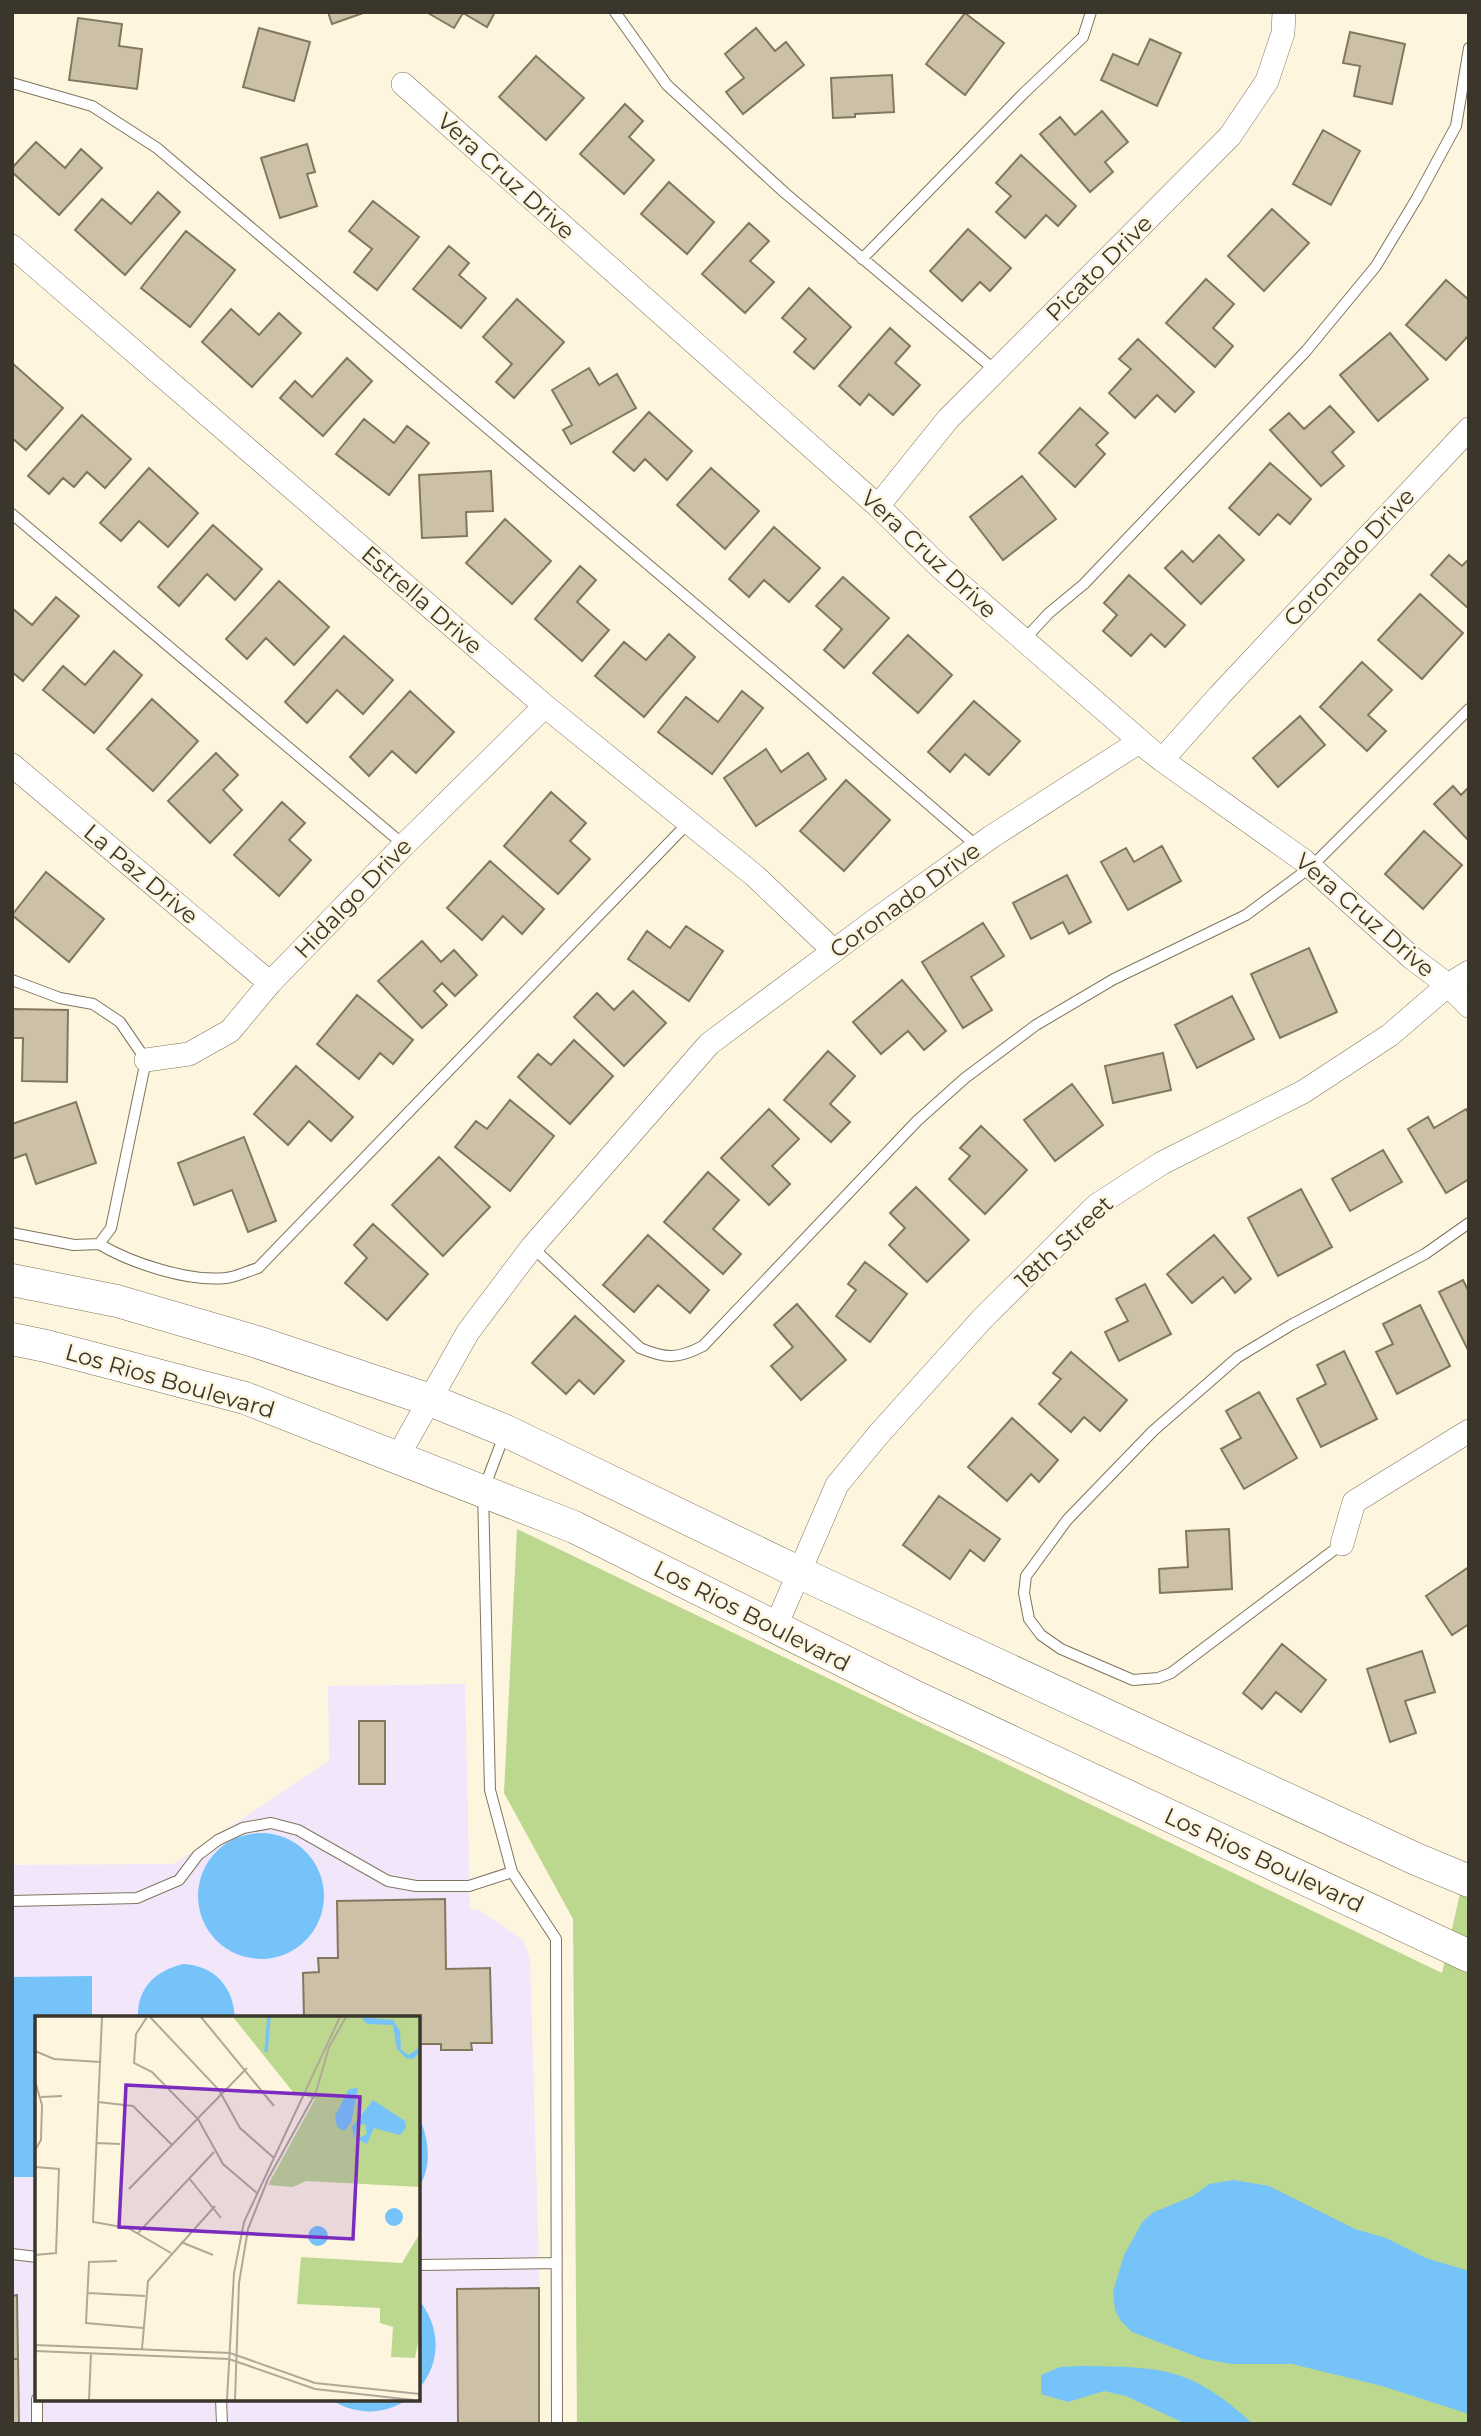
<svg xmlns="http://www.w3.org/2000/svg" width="1481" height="2436" viewBox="0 0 1481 2436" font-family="Montserrat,sans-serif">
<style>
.industrial{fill:#f2e6fb;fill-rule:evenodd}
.green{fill:#bcd88f}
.water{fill:#76c3f9}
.building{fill:#ccc1a7;stroke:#827860;stroke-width:2}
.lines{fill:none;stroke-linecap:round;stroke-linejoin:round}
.service-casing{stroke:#7f755d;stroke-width:12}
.minor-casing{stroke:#7f755d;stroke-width:24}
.secondary-casing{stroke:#7f755d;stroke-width:33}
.service{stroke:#fff;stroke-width:10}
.minor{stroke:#fff;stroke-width:23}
.secondary{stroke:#fff;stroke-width:32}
.labels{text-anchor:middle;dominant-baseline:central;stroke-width:5;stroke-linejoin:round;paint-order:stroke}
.street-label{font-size:23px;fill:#3b362c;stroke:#fef5df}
.inset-river{fill:none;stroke:#76c3f9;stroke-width:3.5}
.inset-road{fill:none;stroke:#b0a997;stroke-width:2}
.view{fill:#7b2cbf;fill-opacity:0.15;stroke:#7b2cbf;stroke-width:3.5}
.inset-edge{fill:none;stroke:#3b362c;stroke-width:3.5}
</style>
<rect width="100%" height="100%" fill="#fef5df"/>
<!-- industrial -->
<path class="industrial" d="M465,1684L470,1909L480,1910L524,1941L530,1960L539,2264V2424H12V1865L174,1864L329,1761L328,1686ZM37,2018H418V2399H37Z"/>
<!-- green -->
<path class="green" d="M517,1529L1442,1973L1469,1854V2424H577L573,1919L504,1793Z"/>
<!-- water -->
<path class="water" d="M198 1896a63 63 0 1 1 126 0a63 63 0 1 1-126 0Z
M183,1964C215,1966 233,1986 235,2018H138C137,1988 155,1971 183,1964Z
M92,1976V2018H37V2177H12V1977Z
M418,2114C429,2139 433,2165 418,2189Z
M1234,2180L1269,2186L1355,2229L1386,2238L1426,2258L1469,2271V2414L1382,2386L1292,2364H1232L1203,2359L1132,2332L1121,2321L1115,2310L1113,2292L1124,2255L1143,2221L1154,2212L1193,2196L1209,2184Z
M418,2299C441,2326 442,2363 418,2390Z
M1081,2366C1163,2367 1191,2367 1253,2424H1186L1126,2396L1104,2391L1068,2402L1041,2394V2375L1060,2367Z
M330,2399H408C384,2416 354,2415 330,2399Z"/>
<!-- building -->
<path class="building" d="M328,12H366L332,24Z
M495,12L487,27L463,13L454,28L428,13Z
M965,13L1004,43L965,95L926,64Z
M78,18L122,24L119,46L142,49L137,89L69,80Z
M259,28L310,42L294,101L243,87Z
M756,28L775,51L786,42L804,65L743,114L726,92L744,78L725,54Z
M1350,32L1405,44L1392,104L1354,96L1360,66L1343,63Z
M1150,39L1181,53L1157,106L1101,80L1113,54L1138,65Z
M536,56L584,98L546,140L499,97Z
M892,75L894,112L855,114V117L833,118L831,78Z
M625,104L643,121L629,137L654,160L624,194L580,154Z
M1102,111L1128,142L1105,162L1113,172L1090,192L1040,134L1060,117L1075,135Z
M1323,130L1360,151L1331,205L1293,184Z
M36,142L65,168L81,149L102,168L59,215L12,172V168Z
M307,144L315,172L307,174L317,206L280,218L261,158Z
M1021,155L1076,206L1058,226L1046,215L1025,238L996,212L1011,196L996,183Z
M669,182L714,222L687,254L641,214Z
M158,192L180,212L125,275L75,230L102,199L131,224Z
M373,201L419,237L377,290L354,272L372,249L349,231Z
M1272,209L1309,243L1264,291L1228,256Z
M749,223L769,241L750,261L774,282L745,313L702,274Z
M968,229L1011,268L990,291L980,282L962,301L930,271Z
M186,231L235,270L190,327L141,288Z
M449,246L469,263L459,275L486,298L461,328L413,289Z
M1206,279L1234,304L1213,328L1233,346L1215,367L1166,323Z
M1446,280L1469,300V335L1446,360L1406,325Z
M809,288L851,327L814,369L794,352L806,339L782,318Z
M517,299L564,342L514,398L496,382L512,364L483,337Z
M231,309L259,335L279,313L301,333L252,387L202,342Z
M890,328L910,346L895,363L920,385L893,415L869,394L860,405L839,386Z
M1390,333L1428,379L1378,421L1340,375Z
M1138,339L1194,392L1175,412L1157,395L1135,418L1109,393L1131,369L1119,359Z
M347,358L372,381L323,436L280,398L295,381L312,397Z
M12,363L63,408L26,450L12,438Z
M589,368L599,385L617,374L636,408L571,444L563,430L572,425L552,390Z
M1330,406L1354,432L1332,452L1344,466L1321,486L1270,430L1289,413L1304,429Z
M1080,408L1108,433L1096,445L1105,454L1075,487L1039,453Z
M649,412L692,451L667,480L645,459L634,471L613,452Z
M82,415L131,459L105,488L87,472L74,487L63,478L49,494L28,476Z
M364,419L394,443L407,426L429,443L389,495L336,454Z
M1270,463L1311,499L1290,524L1278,514L1259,535L1229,508Z
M149,468L198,513L168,547L139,521L121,541L100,523Z
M711,468L759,511L725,549L677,505Z
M491,471L493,511L466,512L467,536L422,538L419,475Z
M1022,476L1056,519L1003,560L970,517Z
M505,519L551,561L512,604L466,563Z
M213,525L262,569L235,600L207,574L179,606L158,587Z
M774,527L820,568L789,602L764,580L749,597L729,579Z
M1219,535L1244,560L1201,604L1165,568L1182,551L1193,562Z
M1449,555L1462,566L1469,559V609L1431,575Z
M580,566L596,580L577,602L609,630L582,661L535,619Z
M1129,575L1185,625L1165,647L1151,634L1131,656L1103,631L1117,615L1104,603Z
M843,577L889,618L844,668L824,650L842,629L816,606Z
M279,581L329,627L294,665L266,638L247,659L226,639Z
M1420,594L1463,633L1422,679L1378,640Z
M56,597L79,616L23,681L12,672V608L32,625Z
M669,634L695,657L644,717L595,676L624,642L646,660Z
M908,635L952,675L918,713L873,673Z
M344,636L393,680L363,714L337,690L307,723L285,702Z
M114,651L142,675L94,733L43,690L63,666L85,685Z
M1362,662L1392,690L1368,715L1386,731L1367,751L1320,707Z
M410,691L454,732L416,773L392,751L369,776L350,757Z
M742,691L763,708L712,774L658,732L686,697L718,722Z
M152,699L198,741L153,791L107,749Z
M974,701L1020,741L989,775L965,754L950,772L928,752Z
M1300,716L1325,745L1278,787L1253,758Z
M766,749L781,772L808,753L826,779L756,826L724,778Z
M216,753L238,775L223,790L242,810L210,843L168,801Z
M846,780L890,820L844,871L800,831Z
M1453,786L1461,795L1469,787V841L1434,804Z
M551,792L586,823L570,841L590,859L558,894L504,846Z
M282,802L305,823L289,840L311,860L279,896L234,855Z
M1424,831L1462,865L1423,909L1385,874Z
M1162,846L1181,881L1128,910L1101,862L1126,848L1134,862Z
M490,861L544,909L522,934L503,916L482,940L447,908Z
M46,872L104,919L69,962L12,915Z
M1067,875L1091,922L1069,934L1063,922L1031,939L1013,903Z
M983,923L1004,956L971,977L992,1010L963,1028L922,962Z
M686,926L723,951L689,1001L628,959L647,931L670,948Z
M422,941L441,962L454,950L477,975L455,996L442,983L434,991L447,1005L422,1028L378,981Z
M1309,948L1337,1012L1280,1038L1251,974Z
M902,980L946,1031L924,1050L908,1031L881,1054L853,1022Z
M633,991L666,1023L624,1066L574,1017L597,993L614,1010Z
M357,995L413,1040L393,1064L380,1053L359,1079L317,1044Z
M1232,996L1254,1039L1197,1068L1175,1025Z
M12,1009L68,1010L67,1082L22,1081L23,1038H12Z
M574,1040L613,1076L570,1124L518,1077L538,1054L551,1065Z
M828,1051L855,1076L830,1104L850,1122L831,1142L784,1100Z
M1163,1053L1171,1090L1113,1103L1105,1066Z
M296,1066L353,1117L331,1141L309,1121L288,1145L254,1114Z
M1072,1084L1103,1125L1055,1161L1024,1120Z
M510,1100L554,1136L510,1191L455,1147L476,1121L487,1129Z
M76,1102L96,1163L36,1184L26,1154L12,1159V1124Z
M769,1109L799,1139L772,1166L790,1184L769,1205L721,1158Z
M1466,1109L1469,1114V1179L1446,1193L1408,1129L1428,1117L1434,1128Z
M981,1126L1027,1170L985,1214L949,1179L970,1156L960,1148Z
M244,1137L276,1221L248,1232L232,1190L194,1205L178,1163Z
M1383,1150L1402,1182L1350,1211L1332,1179Z
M439,1157L490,1207L443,1256L392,1205Z
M708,1172L739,1200L713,1229L741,1254L723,1274L664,1222Z
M916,1187L969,1240L927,1282L889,1245L905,1228L890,1213Z
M1301,1189L1332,1247L1278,1276L1248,1218Z
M373,1224L428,1274L387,1320L345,1283L367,1258L354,1245Z
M648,1235L709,1290L690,1313L658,1285L634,1312L603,1285Z
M1214,1235L1251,1279L1235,1293L1223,1277L1192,1303L1167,1274Z
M865,1262L907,1294L870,1342L836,1316L856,1290L848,1284Z
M1463,1280L1469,1292V1352L1439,1292Z
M1145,1284L1171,1334L1119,1361L1105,1332L1128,1321L1116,1299Z
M797,1304L846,1360L801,1400L771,1366L793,1347L774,1325Z
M1420,1305L1450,1366L1397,1394L1376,1352L1393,1344L1383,1324Z
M575,1316L624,1361L594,1394L579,1380L566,1394L532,1363Z
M1344,1351L1377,1419L1321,1447L1297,1399L1326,1384L1317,1365Z
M1071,1352L1127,1400L1100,1431L1084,1417L1071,1432L1039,1404L1061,1379L1053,1373Z
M1259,1392L1297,1458L1244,1489L1221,1449L1241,1438L1226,1411Z
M1012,1418L1058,1460L1039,1482L1031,1474L1007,1501L968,1467Z
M939,1496L1000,1539L984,1561L970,1550L950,1579L903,1545Z
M1229,1529L1232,1589L1160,1593L1159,1569L1188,1567L1186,1531Z
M1469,1567V1624L1452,1635L1426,1596Z
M1282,1644L1326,1680L1301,1712L1276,1692L1262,1709L1243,1693Z
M1422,1651L1435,1692L1405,1701L1416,1733L1390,1742L1367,1669Z
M359,1721H385V1784H359Z
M445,1899L446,1969L490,1968L492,2043H471L472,2050H441V2044H418V2018H304L303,1973L319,1972L318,1958H338L337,1901Z
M539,2288V2424H458L457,2289Z
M17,2295L18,2359H12V2296Z
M12,2359H18L19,2424H12Z"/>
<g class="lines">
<defs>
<path id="service" d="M615,12L667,85L785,193L996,371
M12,83L92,106L157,148L796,690L978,847
M862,259L1024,93L1083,37L1091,12
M12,514L404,845
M1023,641L1049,613L1084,584L1306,351L1376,266L1417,198L1456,126L1469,48
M12,980L60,998L93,1004L120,1022L146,1060L111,1228L99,1244L74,1245L12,1233
M99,1244C131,1263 188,1282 226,1278C236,1277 248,1271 258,1268L689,822
M532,1247L640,1348C666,1359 678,1359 703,1346L917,1121L965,1078L1036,1025L1114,979L1246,915L1311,867L1469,709
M505,1433L483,1491L490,1790L512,1872L556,1939L557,2424
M1342,1544L1171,1673L1158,1678L1133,1680L1061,1649L1041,1635L1029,1619L1024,1593L1026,1576L1067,1520L1153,1431L1238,1357L1291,1325L1425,1254L1469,1223
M12,1901L137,1898L179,1880L198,1855L218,1840L243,1828L271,1823L298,1830L388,1881L416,1886H469L512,1872
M12,2254L37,2257
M418,2265L556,2263
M221,2399L222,2424
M37,2424V2399"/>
<path id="minor" d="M403,84L878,506L941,568L1162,760L1303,860L1412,958L1448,985L1469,1006
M12,246L545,706L755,876L834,951
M878,506L948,419L1230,136L1267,81L1283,33L1284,12
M12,765L270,983
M146,1060L189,1054L230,1031L270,983L404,845L545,706
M397,1458L468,1332L532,1247L709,1044L874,921L991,837L1139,742L1162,760L1219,696L1469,429
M1342,1544L1354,1502L1469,1431
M775,1628L837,1485L878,1435L983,1318L1097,1205L1162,1163L1303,1092L1390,1035L1448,985L1469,972"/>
<path id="secondary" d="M12,1280L117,1301L257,1342L430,1400L506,1431L800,1573L1416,1859L1469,1881
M12,1339L46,1346L245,1398L574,1527L918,1698L1469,1956"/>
</defs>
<!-- service casing -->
<use href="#service" class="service-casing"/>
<!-- minor casing -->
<use href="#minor" class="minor-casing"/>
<!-- secondary casing -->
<use href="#secondary" class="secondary-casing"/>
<!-- service -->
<use href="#service" class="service"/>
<!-- minor -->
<use href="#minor" class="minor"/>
<!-- secondary -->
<use href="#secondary" class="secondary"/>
</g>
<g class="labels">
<!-- street labels -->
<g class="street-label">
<text transform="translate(506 176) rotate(42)">Vera Cruz Drive</text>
<text transform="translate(1099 268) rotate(-45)">Picato Drive</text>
<text transform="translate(929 554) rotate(43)">Vera Cruz Drive</text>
<text transform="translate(1349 557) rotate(-47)">Coronado Drive</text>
<text transform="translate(422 600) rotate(41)">Estrella Drive</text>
<text transform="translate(141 874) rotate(40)">La Paz Drive</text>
<text transform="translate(353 898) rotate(-46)">Hidalgo Drive</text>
<text transform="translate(905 900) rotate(-36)">Coronado Drive</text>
<text transform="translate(1365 915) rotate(41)">Vera Cruz Drive</text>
<text transform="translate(1064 1242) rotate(-43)">18th Street</text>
<text transform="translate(170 1381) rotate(16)">Los Rios Boulevard</text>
<text transform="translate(752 1616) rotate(27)">Los Rios Boulevard</text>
<text transform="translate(1264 1860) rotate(25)">Los Rios Boulevard</text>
</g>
</g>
<!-- overview -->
<g transform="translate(35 2016)">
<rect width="385" height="385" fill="#fef5df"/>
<path d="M198,1H385V171L271,165L258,171L233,169L280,83L258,76ZM385,217V317L380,342L356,341L358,311L345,307V292L262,288L266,241L367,247Z" fill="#bcd88f"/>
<path d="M326,1L358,4L365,15L366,34L374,39L385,31V36L378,43L371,42L362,33L358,9L332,8ZM323,72L316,107L309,115L302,111L300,100L314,73ZM338,84L370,105L371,112L365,119L339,112L332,128L322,123L332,118L330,108L322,109L319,123L317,111ZM350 201a9 9 0 1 1 18 0a9 9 0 1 1-18 0ZM273 220a10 10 0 1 1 20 0a10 10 0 1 1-20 0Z" fill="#76c3f9"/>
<path class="inset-river" d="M231,36L234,1"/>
<path class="inset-road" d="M67,1L58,206L93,212L136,237M112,1L101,18L99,47L117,56L163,103L188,148L223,178M115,1L184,74L205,112L239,142M166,1L239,90M0,35L19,43L65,46M0,65L7,89L6,124L0,134M6,81L27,80M63,86L98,90L137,129M61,127L85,128M0,151L24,153L21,237L0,239M154,162L186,202M94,173L212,52M103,217L179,136M146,226L178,239M82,245L54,246L51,307L108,312M53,277L110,280M0,329L195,337L280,367L385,378M107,333L113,265L180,190M0,335L194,343L280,373L378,384M54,384L56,337M192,384L199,257L209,206L305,1M200,384L204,267L213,213L233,163L281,76L294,31L311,1"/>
<path class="view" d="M91,69L325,81L318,223L84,211Z"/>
<rect width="385" height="385" class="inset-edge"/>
</g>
<!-- border -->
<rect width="1481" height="2436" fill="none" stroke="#3b362c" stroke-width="28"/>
</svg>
